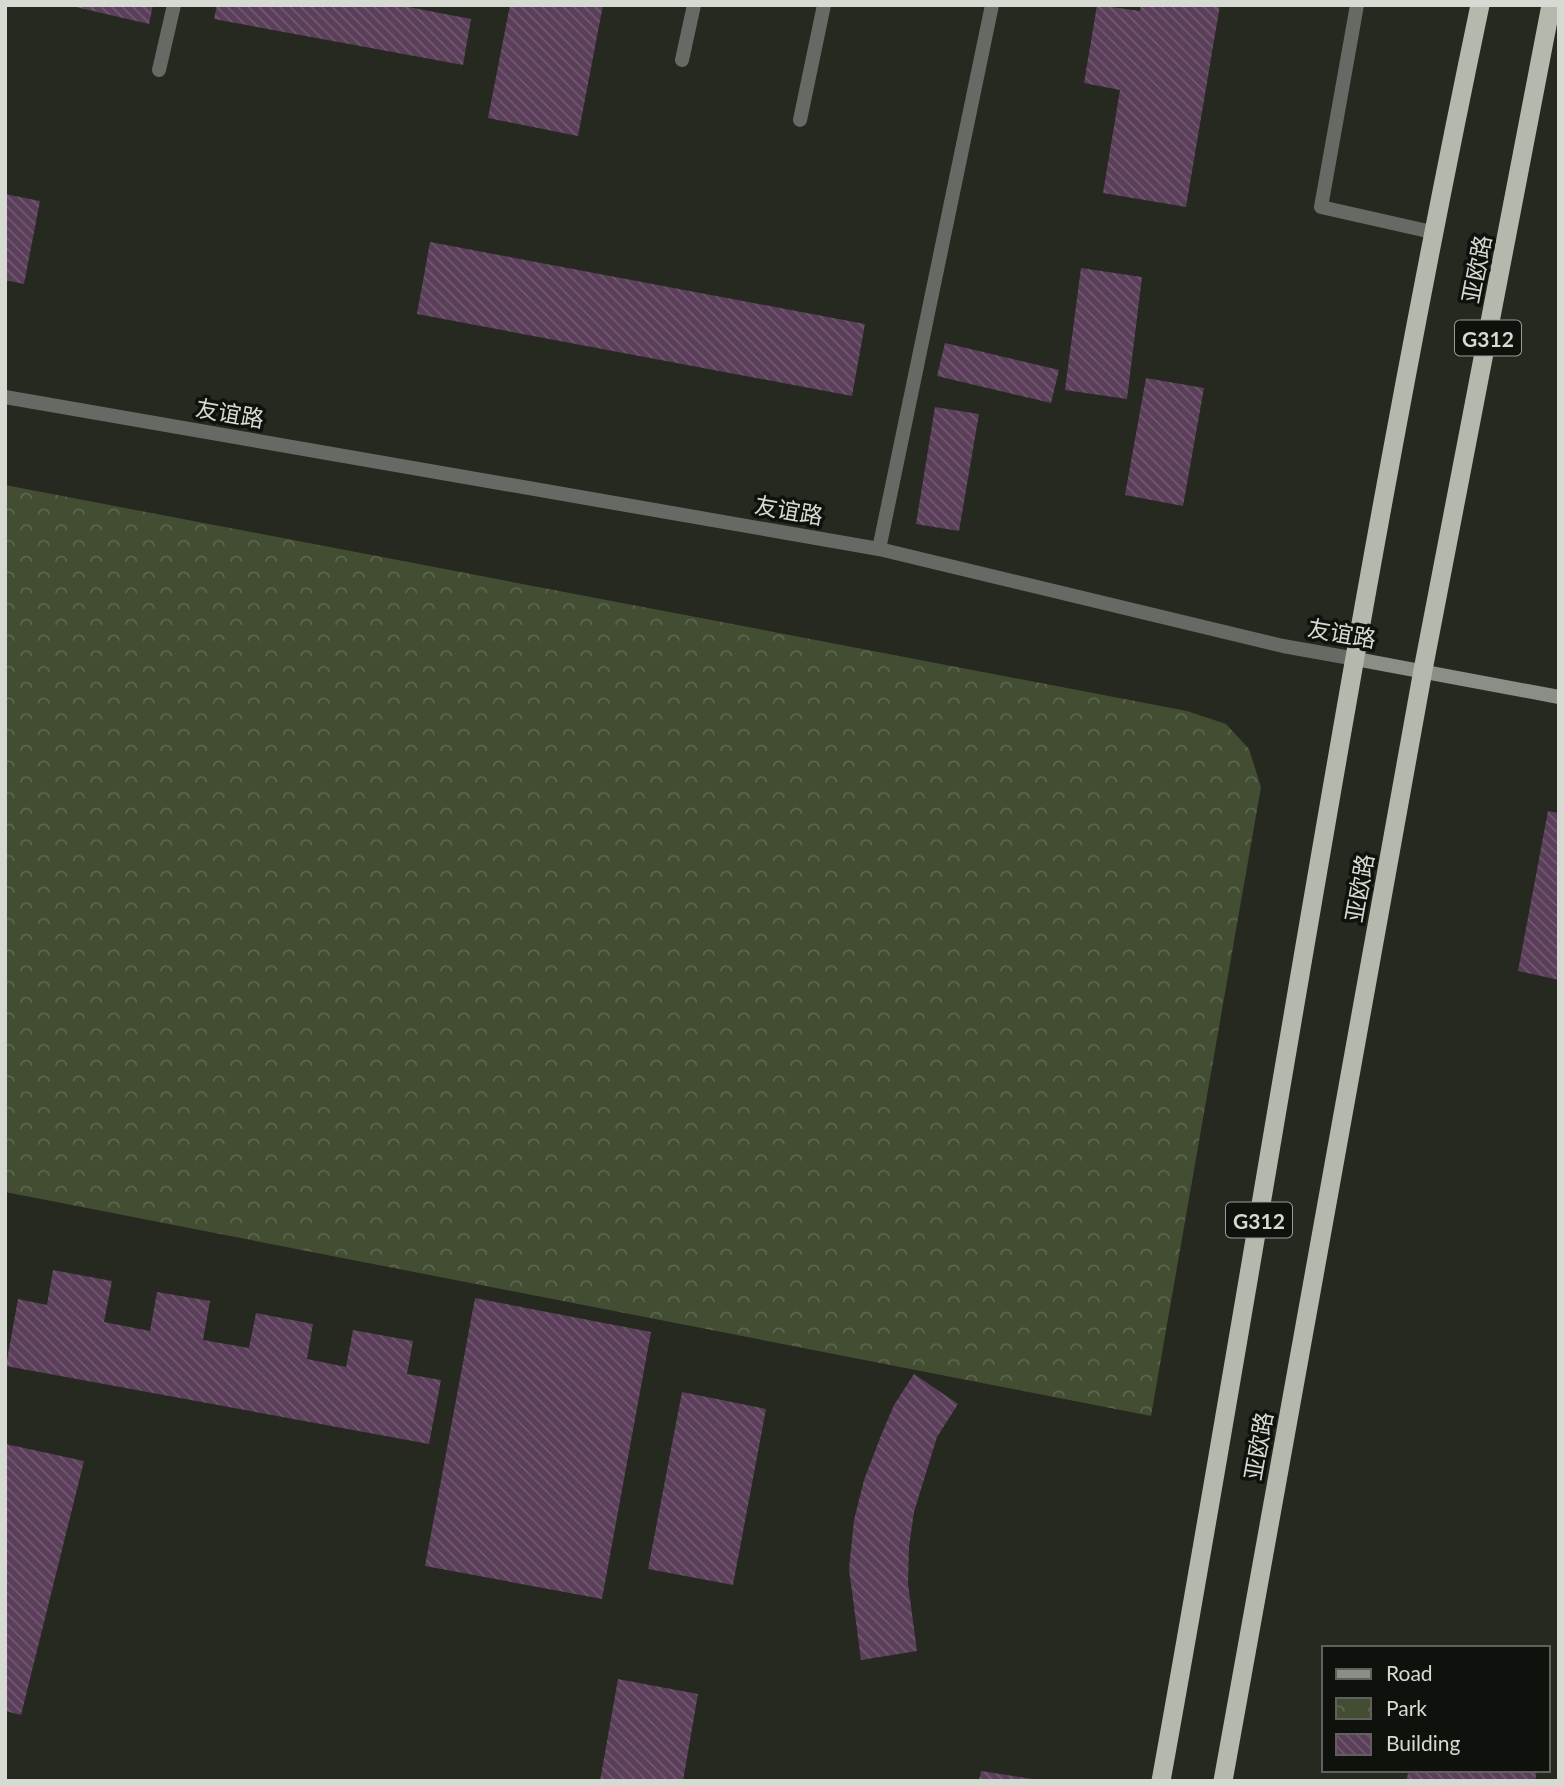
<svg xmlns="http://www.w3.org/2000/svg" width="1564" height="1786" viewBox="0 0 1564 1786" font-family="Lato,'Noto Sans SC',sans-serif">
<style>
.park{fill:url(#park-crowns)}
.building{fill:url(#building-back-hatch)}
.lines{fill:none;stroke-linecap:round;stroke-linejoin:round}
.service{stroke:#676964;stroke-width:14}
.tertiary{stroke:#676964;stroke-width:14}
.secondary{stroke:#8b8e86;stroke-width:14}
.trunk{stroke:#b4b8ad;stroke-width:19}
.labels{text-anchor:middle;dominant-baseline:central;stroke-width:7;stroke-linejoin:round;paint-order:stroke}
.shield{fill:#0f110d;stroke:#9b9d98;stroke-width:2}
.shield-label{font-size:21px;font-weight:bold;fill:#d7d9d3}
.street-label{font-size:23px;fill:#d7d9d3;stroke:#0f110d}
</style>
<defs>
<pattern id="park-crowns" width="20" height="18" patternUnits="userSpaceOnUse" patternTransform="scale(1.75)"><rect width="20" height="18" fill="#434d32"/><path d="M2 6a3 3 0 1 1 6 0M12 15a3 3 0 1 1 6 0" fill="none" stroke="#5d664f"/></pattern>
<pattern id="building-back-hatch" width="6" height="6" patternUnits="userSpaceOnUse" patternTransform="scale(1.75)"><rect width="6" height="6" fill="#5b3e5a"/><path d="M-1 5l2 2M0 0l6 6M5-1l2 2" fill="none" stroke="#725971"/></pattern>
</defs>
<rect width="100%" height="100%" fill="#25291f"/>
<!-- park -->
<path class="park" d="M5,485L1187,711L1226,724L1249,749L1261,787L1151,1416L5,1192Z"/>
<!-- building -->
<path class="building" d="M67,5H153L149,24Z
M217,5H398L471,19L463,65L214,19Z
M510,5H603L578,136L488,118Z
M1097,5L1140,11L1141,5H1220L1186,207L1103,193L1120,90L1084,83Z
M5,194L40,201L24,284L5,280Z
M430,242L865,324L852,396L417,314Z
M1081,268L1142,277L1127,399L1065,390Z
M945,343L1059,370L1051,403L937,376Z
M1146,378L1204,388L1183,506L1125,495Z
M935,407L979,414L959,531L916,524Z
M1548,811L1559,813V980L1518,971Z
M53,1270L112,1281L104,1322L150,1331L157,1292L210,1301L203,1340L249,1348L256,1313L313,1324L307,1359L346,1367L353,1330L413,1341L407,1374L441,1380L429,1444L6,1366L18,1299L47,1305Z
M475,1298L651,1332L602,1599L425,1566Z
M914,1374L958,1404L937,1437L914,1512L909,1547L908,1584L917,1651L861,1660L849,1569L854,1520L864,1480L880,1438L894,1405Z
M682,1392L766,1409L733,1585L648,1569Z
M6,1444L84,1461L21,1715L5,1711Z
M618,1679L698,1694L683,1781H600Z
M1409,1770H1537L1535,1781H1406Z
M981,1771L1033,1779V1781H979Z"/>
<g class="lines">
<!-- service -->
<path class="service" d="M1357,5L1321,207L1432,232
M682,60L694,5
M159,70L174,5
M800,120L824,5
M879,549L992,5"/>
<!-- tertiary -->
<path class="tertiary" d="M5,397L879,549L1283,646L1356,659"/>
<!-- secondary -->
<path class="secondary" d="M1356,659L1559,697"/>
<!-- trunk -->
<path class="trunk" d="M1161,1781C1268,1189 1356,594 1480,5
M1223,1781L1423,670L1551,5"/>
</g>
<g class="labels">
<!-- shield labels -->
<g class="shield">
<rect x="1455" y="320.5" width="66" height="35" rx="5"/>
<rect x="1226" y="1202.5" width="66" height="35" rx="5"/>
</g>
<g class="shield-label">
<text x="1488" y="338">G312</text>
<text x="1259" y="1220">G312</text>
</g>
<!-- street labels -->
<g class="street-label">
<text transform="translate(1476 269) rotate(-79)">亚欧路</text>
<text transform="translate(230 413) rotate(10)">友谊路</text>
<text transform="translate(789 510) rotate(10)">友谊路</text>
<text transform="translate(1342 633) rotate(10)">友谊路</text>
<text transform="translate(1359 888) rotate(-80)">亚欧路</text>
<text transform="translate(1258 1446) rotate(-80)">亚欧路</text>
</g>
</g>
<!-- border -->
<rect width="1564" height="1786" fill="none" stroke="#d7d9d3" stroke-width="14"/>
<!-- legend -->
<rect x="1322" y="1646" width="228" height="126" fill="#0f110d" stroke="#5f615c" stroke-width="2"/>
<rect x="1336" y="1669" width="35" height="10" fill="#8b8e86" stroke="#5f615c" stroke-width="2"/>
<text x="1386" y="1681" font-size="21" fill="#d7d9d3">Road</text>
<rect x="1336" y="1698" width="35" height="21" fill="url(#park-crowns)" stroke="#5f615c" stroke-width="2"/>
<text x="1386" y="1716" font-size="21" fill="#d7d9d3">Park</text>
<rect x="1336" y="1734" width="35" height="21" fill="url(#building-back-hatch)" stroke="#5f615c" stroke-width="2"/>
<text x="1386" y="1751" font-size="21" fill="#d7d9d3">Building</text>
</svg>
